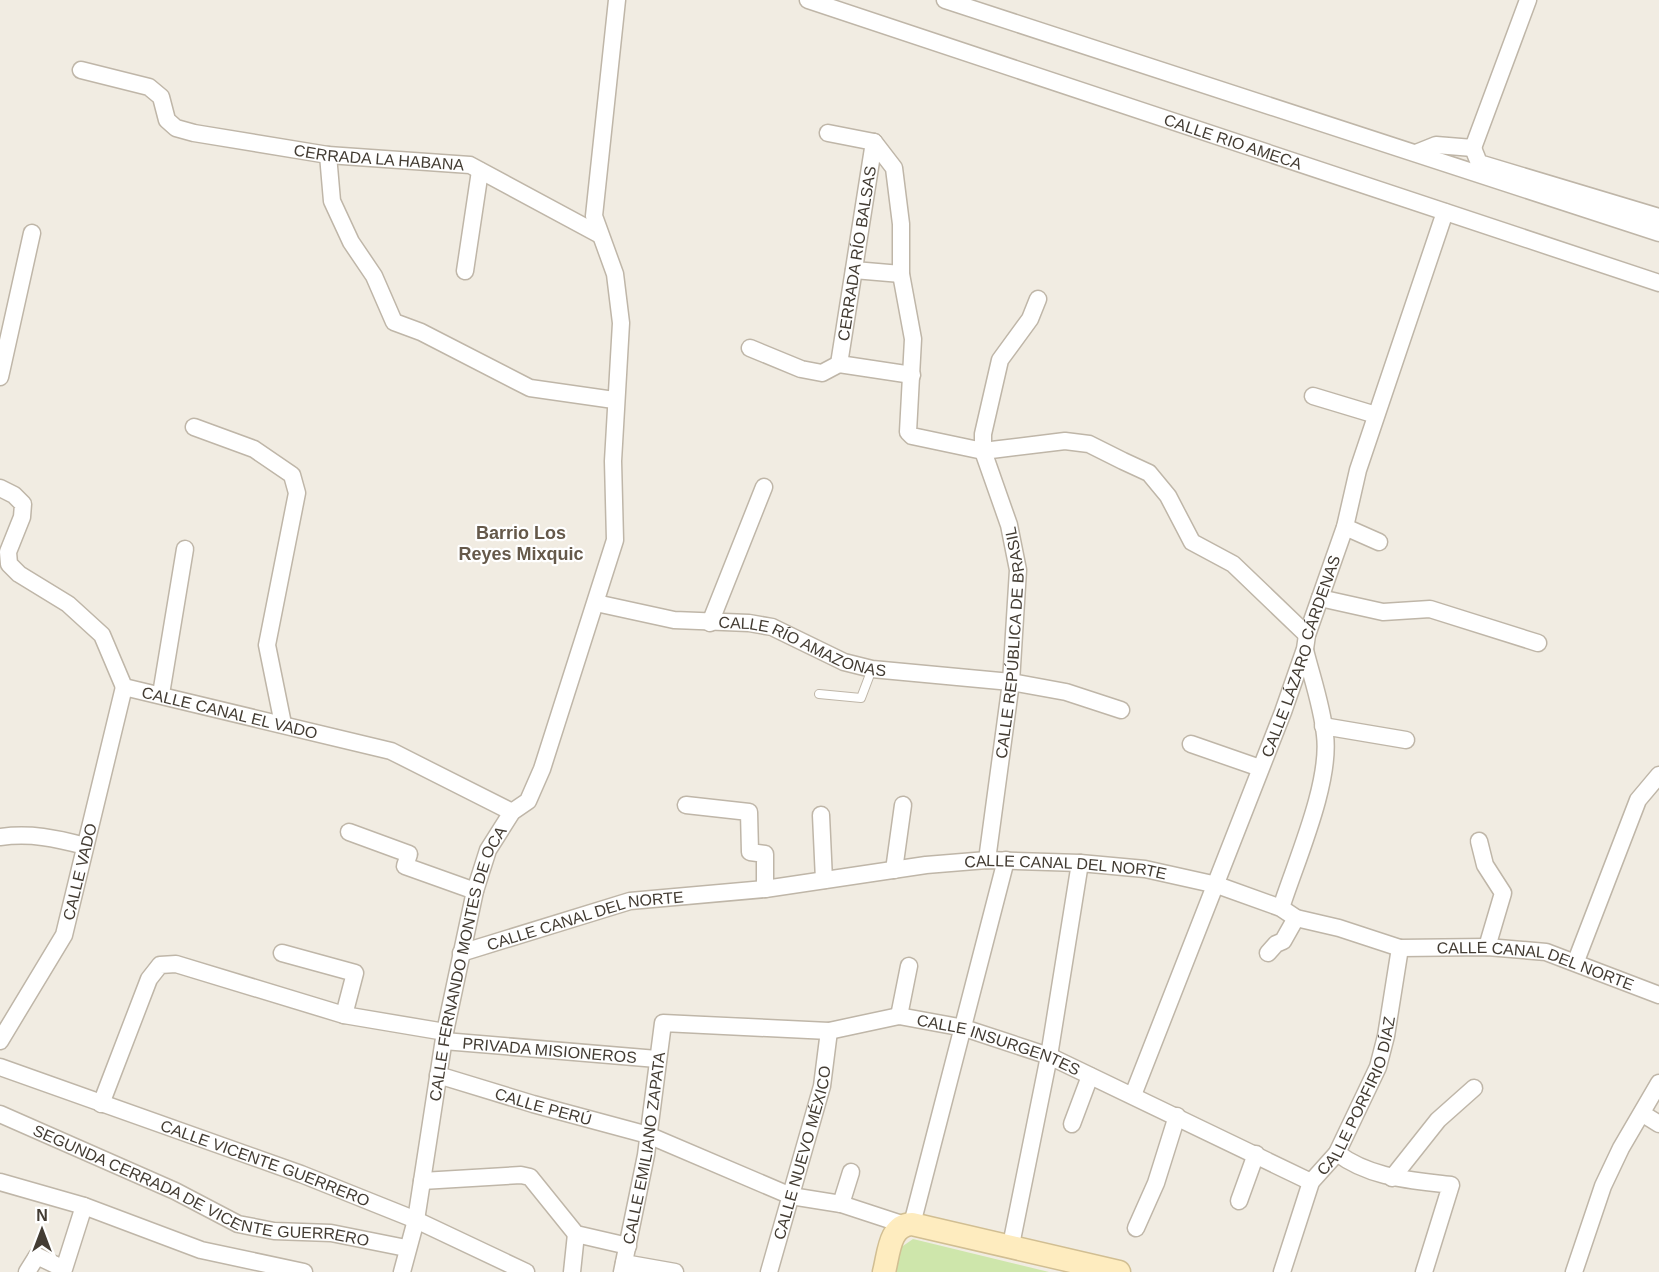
<svg xmlns="http://www.w3.org/2000/svg" width="1659" height="1272" viewBox="0 0 1659 1272" font-family="Arial,sans-serif">
<style>
.green{fill:#cee6ab}
.lines{fill:none;stroke-linecap:round;stroke-linejoin:round}
.service-casing{stroke:#bfb6a8;stroke-width:10}
.minor-casing{stroke:#bfb6a8;stroke-width:19}
.secondary-casing{stroke:#d1be92;stroke-width:25}
.service{stroke:#fff;stroke-width:8}
.minor{stroke:#fff;stroke-width:16}
.secondary{stroke:#feecbf;stroke-width:22}
.labels{text-anchor:middle;dominant-baseline:central;stroke-width:4.5;stroke-linejoin:round;paint-order:stroke}
.street-label{font-size:16px;fill:#433c33;stroke:#fff}
.neighbourhood-label{font-size:18px;font-weight:bold;fill:#65594a;stroke:#fff}
</style>
<rect width="100%" height="100%" fill="#f1ece2"/>
<!-- green -->
<path class="green" d="M913,1239L1049,1272H894L900,1248Z"/>
<g class="lines">
<defs>
<path id="service" d="M819,694L861,698L872,669"/>
<g id="minor">
<path id="s1" d="M808,0L1659,283"/>
<path d="M945,0L1659,233"/>
<path id="s2" d="M81,70L149,87L161,97L167,120L176,128L194,133L328,155L470,165L600,235"/>
<path d="M828,133L874,142L894,168L901,224V274L913,339L908,432L912,436L983,451L1065,441L1089,444L1123,461L1149,473L1168,496L1192,542L1233,564L1307,635"/>
<path d="M1473,148L1479,163L1659,217"/>
<path d="M1416,153L1436,145L1473,148L1528,0"/>
<path d="M328,155L332,201L351,242L374,276L394,322L421,332L530,388L614,400"/>
<path d="M854,270L901,274"/>
<path d="M465,271L480,171"/>
<path d="M750,348L801,369L822,373L839,364L912,375"/>
<path id="s3" d="M839,364L874,142"/>
<path d="M0,377L32,233"/>
<path d="M1313,396L1376,415"/>
<path d="M194,427L254,449L292,475L297,493L267,645L283,724"/>
<path id="s4" d="M0,488L14,495L23,504L22,517L8,552L9,564L19,574L68,604L102,635L124,687L391,751L512,812"/>
<path d="M1345,527L1379,542"/>
<path d="M1320,598L1383,612L1430,609L1538,643"/>
<path id="s5" d="M596,603L674,620L749,623L772,627L844,662L872,669L1011,682L1066,692L1121,710"/>
<path d="M710,623L764,487"/>
<path d="M161,694L185,549"/>
<path d="M1323,726L1406,740"/>
<path d="M1191,744L1260,768"/>
<path d="M686,805L749,812L750,852L765,854V889"/>
<path d="M821,815L824,880"/>
<path d="M349,832L409,854L405,866L475,891"/>
<path d="M0,837C31,833 55,838 85,846"/>
<path d="M1479,841L1485,865L1503,893L1487,947"/>
<path id="s6" d="M987,860L1011,682L1018,570L1009,525L983,451V434L1000,360L1030,319L1038,299"/>
<path d="M894,870L903,805"/>
<path d="M1281,908C1296,861 1331,783 1325,735C1322,706 1312,678 1305,650"/>
<path d="M282,953L355,973L344,1015"/>
<path id="s7" d="M461,953L630,901L765,889L926,865L987,860L1080,863L1145,869L1217,885L1281,908L1296,918L1339,928L1400,948L1487,947L1546,952L1659,995"/>
<path d="M1268,953L1276,944L1283,941L1296,918"/>
<path d="M1576,961L1638,800L1659,775"/>
<path d="M899,1016L909,966"/>
<path id="s8" d="M0,1041L64,935L124,687"/>
<path id="s9" d="M444,1041L657,1059"/>
<path id="s10" d="M0,1067L301,1174L416,1220L526,1272"/>
<path id="s11" d="M438,1075L533,1104L648,1135L791,1196L841,1204L902,1224"/>
<path id="s12" d="M1133,1095L1283,712L1305,649L1307,635L1345,527L1358,470L1445,212"/>
<path d="M101,1104L149,979L160,965L176,964L344,1015L445,1032"/>
<path id="s13" d="M0,1114L175,1191L238,1224L274,1231L331,1233L406,1248"/>
<path d="M1643,1114L1659,1124"/>
<path d="M1072,1124L1090,1076"/>
<path d="M1337,1153C1370,1178 1411,1180 1451,1185L1424,1272"/>
<path d="M1392,1178L1438,1120L1474,1088"/>
<path d="M422,1181L521,1175L530,1177L576,1234L628,1246"/>
<path d="M0,1182L84,1206L201,1250L304,1272"/>
<path d="M1239,1201L1256,1154"/>
<path d="M841,1204L851,1172"/>
<path d="M912,1224L1006,860"/>
<path d="M1136,1228L1156,1183L1177,1116"/>
<path d="M1011,1245L1049,1056L1080,863"/>
<path d="M624,1263L675,1272"/>
<path d="M27,1272L37,1256L64,1269L84,1206"/>
<path id="s14" d="M402,1272L416,1220L445,1032L475,891L488,850L512,812L528,801L542,769L615,540L613,461L621,323L615,274L594,216L617,0"/>
<path d="M572,1272L576,1234"/>
<path id="s15" d="M622,1272L646,1155L663,1023L829,1031L899,1016L964,1028L1049,1056L1311,1182"/>
<path id="s16" d="M769,1272L822,1086L829,1031"/>
<path id="s17" d="M1282,1272L1311,1182L1337,1153L1378,1067L1386,1036L1400,948"/>
<path d="M1574,1272L1603,1186L1621,1148L1659,1083"/>
</g>
<path id="secondary" d="M884,1272C889,1253 889,1225 912,1224L1119,1272"/>
</defs>
<!-- service casing -->
<use href="#service" class="service-casing"/>
<!-- minor casing -->
<use href="#minor" class="minor-casing"/>
<!-- secondary casing -->
<use href="#secondary" class="secondary-casing"/>
<!-- service -->
<use href="#service" class="service"/>
<!-- minor -->
<use href="#minor" class="minor"/>
<!-- secondary -->
<use href="#secondary" class="secondary"/>
</g>
<g class="labels">
<!-- street labels -->
<g class="street-label">
<text stroke="none"><textPath href="#s1" startOffset="448">CALLE RIO AMECA</textPath></text>
<text stroke="none"><textPath href="#s2" startOffset="327">CERRADA LA HABANA</textPath></text>
<text stroke="none"><textPath href="#s3" startOffset="112">CERRADA RÍO BALSAS</textPath></text>
<text stroke="none"><textPath href="#s6" startOffset="219">CALLE REPÚBLICA DE BRASIL</textPath></text>
<text stroke="none"><textPath href="#s5" startOffset="213">CALLE RÍO AMAZONAS</textPath></text>
<text stroke="none"><textPath href="#s12" startOffset="470">CALLE LÁZARO CÁRDENAS</textPath></text>
<text stroke="none"><textPath href="#s4" startOffset="374">CALLE CANAL EL VADO</textPath></text>
<text stroke="none"><textPath href="#s7" startOffset="615">CALLE CANAL DEL NORTE</textPath></text>
<text stroke="none"><textPath href="#s8" startOffset="189">CALLE VADO</textPath></text>
<text stroke="none"><textPath href="#s7" startOffset="129">CALLE CANAL DEL NORTE</textPath></text>
<text stroke="none"><textPath href="#s14" startOffset="316">CALLE FERNANDO MONTES DE OCA</textPath></text>
<text stroke="none"><textPath href="#s7" startOffset="1101">CALLE CANAL DEL NORTE</textPath></text>
<text stroke="none"><textPath href="#s15" startOffset="594">CALLE INSURGENTES</textPath></text>
<text stroke="none"><textPath href="#s9" startOffset="106">PRIVADA MISIONEROS</textPath></text>
<text stroke="none"><textPath href="#s17" startOffset="194">CALLE PORFIRIO DÍAZ</textPath></text>
<text stroke="none"><textPath href="#s11" startOffset="110">CALLE PERÚ</textPath></text>
<text stroke="none"><textPath href="#s15" startOffset="126">CALLE EMILIANO ZAPATA</textPath></text>
<text stroke="none"><textPath href="#s16" startOffset="124">CALLE NUEVO MÉXICO</textPath></text>
<text stroke="none"><textPath href="#s10" startOffset="282">CALLE VICENTE GUERRERO</textPath></text>
<text stroke="none"><textPath href="#s13" startOffset="216">SEGUNDA CERRADA DE VICENTE GUERRERO</textPath></text>
</g>
<!-- neighbourhood labels -->
<g class="neighbourhood-label">
<text x="521" y="533">Barrio Los<tspan x="521" dy="21">Reyes Mixquic</tspan></text>
</g>
</g>
<!-- north arrow -->
<g transform="translate(42 1230)" stroke="#ffffff" stroke-width="4.5" paint-order="stroke">
<path d="M0-4.5L10 22L0 15L-10 22Z" fill="#433c33"/>
<text y="-9" font-size="16" font-weight="bold" text-anchor="middle" fill="#433c33">N</text>
</g>
</svg>
